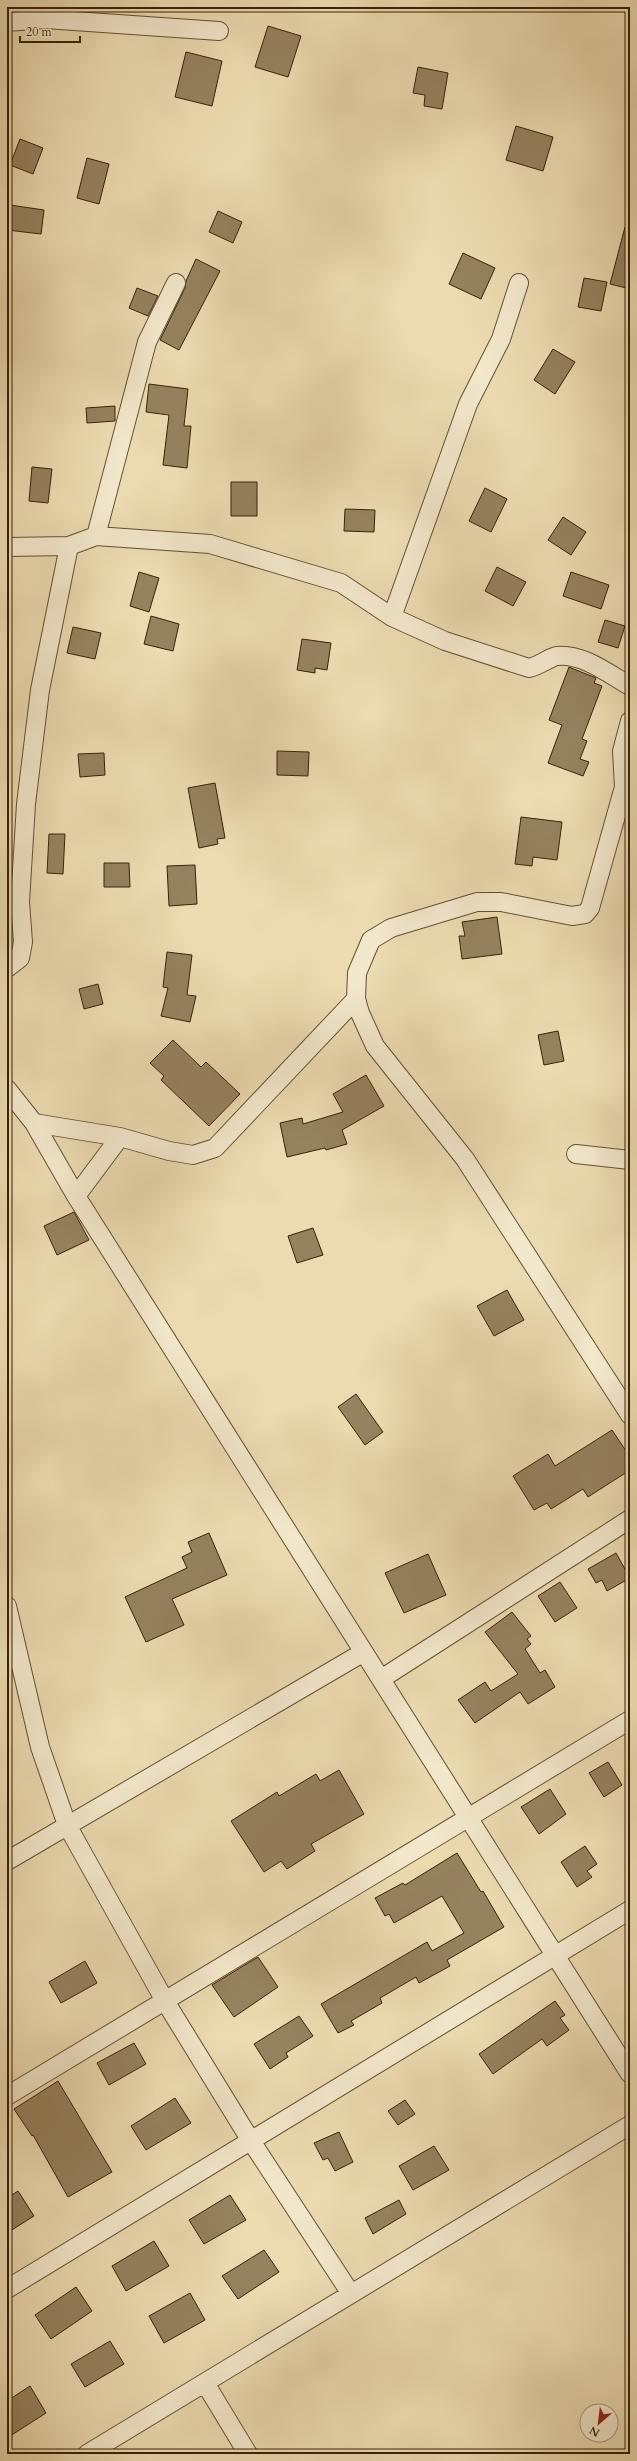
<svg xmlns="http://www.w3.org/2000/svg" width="637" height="2461" viewBox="0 0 637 2461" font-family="Cardo,serif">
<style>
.building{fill:#95825f;stroke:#372207}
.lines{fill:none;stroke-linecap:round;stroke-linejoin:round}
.street-casing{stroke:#645032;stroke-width:20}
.street{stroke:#f3e8cc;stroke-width:18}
</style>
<rect width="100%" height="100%" fill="#ecdbb1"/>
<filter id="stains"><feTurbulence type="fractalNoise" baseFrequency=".005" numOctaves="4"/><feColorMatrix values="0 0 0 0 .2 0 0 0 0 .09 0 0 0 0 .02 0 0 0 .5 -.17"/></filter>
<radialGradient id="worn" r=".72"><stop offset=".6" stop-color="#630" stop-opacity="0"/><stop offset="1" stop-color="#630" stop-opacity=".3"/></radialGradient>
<!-- building -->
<path class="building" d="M268,26L301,36L288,77L255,67Z
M186,52L222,61L212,106L175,97Z
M418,67L448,73L442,109L424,106L425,95L413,93Z
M516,126L553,137L543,171L506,160Z
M20,139L43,148L33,174L10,165Z
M87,158L109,164L99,204L77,198Z
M10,205L44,210L41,234L7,230Z
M218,211L242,222L233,243L209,232Z
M625,227L630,228V289L610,284Z
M463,253L495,268L481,299L449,284Z
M196,259L220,271L179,350L160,340L185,288L186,281Z
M584,278L607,282L601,311L578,307Z
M137,288L158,296L148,316L129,308Z
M553,349L575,362L555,394L534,380Z
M149,384L188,389L184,426H191L187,468L163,465L169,415L146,412Z
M115,406V421L87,423L86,408Z
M32,467L52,469L48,503L29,501Z
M231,482H257V516H231Z
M485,488L507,499L491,532L469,521Z
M345,509L375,510L374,532L344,531Z
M563,517L586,532L571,555L548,540Z
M497,567L526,582L513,606L485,591Z
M139,572L159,578L149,612L130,606Z
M571,572L609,585L601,609L563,596Z
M151,616L179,624L173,651L144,644Z
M605,620L625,626L618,648L598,642Z
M73,627L101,633L95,659L67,653Z
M302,639L331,643L327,670L315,668V673L297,670Z
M569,667L596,678L594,683L602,686L582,739L587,741L580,759L589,762L583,776L548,763L562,725L549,720Z
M277,751L309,752L308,776L277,775Z
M104,753L105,775L80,777L78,754Z
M215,783L225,838L217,839L218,844L199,848L188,788Z
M521,817L562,822L557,860L533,857L532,866L515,864Z
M49,834H65L63,874L47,873Z
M104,863H129L130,887H104Z
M195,865L197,904L169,906L167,866Z
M497,917L502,954L462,959L459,936H465L462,922Z
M167,952L192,955L187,995L196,996L190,1022L161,1016L168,988L163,987Z
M98,984L103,1004L84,1009L79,989Z
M558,1031L564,1061L544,1065L538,1035Z
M173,1040L201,1067L206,1062L240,1094L209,1126L161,1080L164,1076L150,1063Z
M366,1075L384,1106L342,1130L347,1144L326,1150L325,1148L287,1157L280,1123L302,1118L303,1124L343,1112L333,1094Z
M74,1212L89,1240L57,1255L44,1226Z
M313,1228L323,1255L297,1263L288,1236Z
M507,1290L524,1320L494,1336L477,1306Z
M356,1394L383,1432L365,1445L338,1407Z
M612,1430L630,1457V1470L588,1497L583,1489L551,1509L547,1503L534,1510L513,1476L548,1454L555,1466Z
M209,1533L227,1575L172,1599L184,1625L146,1642L125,1597L187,1568L182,1557L192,1552L188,1542Z
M616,1553L630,1578L607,1591L602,1580L596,1583L588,1569Z
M428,1554L446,1595L404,1613L385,1573Z
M560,1582L577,1608L555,1622L538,1596Z
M512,1612L531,1636L527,1639L531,1644L525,1649L540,1673L545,1670L555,1687L528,1704L520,1692L475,1723L458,1700L485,1682L491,1691L518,1674L485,1632Z
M608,1762L622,1785L604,1797L589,1773Z
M339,1770L364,1814L311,1844L315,1851L287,1869L281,1861L264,1872L231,1821L277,1792L279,1796L316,1774L320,1781Z
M550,1789L566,1814L539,1834L521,1807Z
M585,1846L597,1864L587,1871L592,1877L577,1887L561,1862Z
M457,1853L481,1892L483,1891L504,1927L447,1960L450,1966L419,1983L416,1977L380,1998L382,2003L351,2021L354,2025L338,2033L321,2004L427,1942L432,1951L464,1933L442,1896L394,1923L389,1914L385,1916L375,1898L403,1883L405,1885Z
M258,1957L278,1987L234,2017L212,1985Z
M85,1961L97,1983L61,2003L49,1982Z
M555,2001L565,2015L560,2018L569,2030L547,2046L542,2039L493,2074L479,2054Z
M299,2016L313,2036L286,2053L288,2057L270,2069L254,2044Z
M134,2043L146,2064L109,2085L97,2063Z
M58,2081L112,2172L68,2197L33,2135L32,2136L14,2109Z
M175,2098L191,2123L146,2150L131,2126Z
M405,2100L415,2114L398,2125L388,2111Z
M339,2132L353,2162L335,2171L328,2158L323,2160L314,2143Z
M434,2146L449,2170L413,2190L399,2166Z
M18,2191L34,2216L7,2233V2198Z
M230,2195L246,2220L204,2244L189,2220Z
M399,2200L406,2214L373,2234L365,2218Z
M154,2241L169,2266L126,2291L112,2266Z
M264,2250L279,2272L238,2299L222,2276Z
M76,2287L92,2311L51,2339L35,2315Z
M190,2293L205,2320L164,2343L149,2316Z
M110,2341L124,2364L85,2387L71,2364Z
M30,2386L46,2413L7,2438V2401Z"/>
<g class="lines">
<defs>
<path id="street" d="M7,22L45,19L219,31
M96,536L147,342L176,283
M7,547L69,546L96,536L210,544L341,583L392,617L445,641L529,668C539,666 550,657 557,656C582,653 609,674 630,686
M392,617L468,404L501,339L519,283
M630,721L622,751L624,787L590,908L585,914L572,916L501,902H477L391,928L371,940L357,973L356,999L360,1013L375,1046L465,1159L630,1415
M7,968L20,958L23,942L20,902L26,804L40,690L69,546
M7,1089L34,1123L76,1196L630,2074
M34,1123L120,1137
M576,1154L630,1160
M76,1196L120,1137L169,1151L193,1155L215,1148L356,999
M7,1606L40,1747L67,1825L165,2001L251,2141L351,2294
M381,1679L630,1519
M7,1861L364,1652
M7,2096L630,1720
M7,2289L630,1910
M205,2383L248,2454
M87,2454L630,2125"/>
</defs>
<!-- street casing -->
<use href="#street" class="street-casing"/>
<!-- street -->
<use href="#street" class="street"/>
</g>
<!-- margin -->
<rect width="637" height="2461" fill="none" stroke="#ecdbb1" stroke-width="24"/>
<rect x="8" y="8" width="621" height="2445" fill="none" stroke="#372207" stroke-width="2"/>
<rect x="12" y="12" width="613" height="2437" fill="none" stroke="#372207"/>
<!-- north arrow -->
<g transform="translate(599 2423) rotate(208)"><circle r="19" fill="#f3e8cc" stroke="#a8997d"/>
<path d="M0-3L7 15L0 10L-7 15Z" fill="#8f2418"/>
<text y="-6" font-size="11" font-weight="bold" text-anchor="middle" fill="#372207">N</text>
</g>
<!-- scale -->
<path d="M20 36v6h60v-6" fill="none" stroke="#372207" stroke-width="2"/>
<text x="26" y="36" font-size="12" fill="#372207" stroke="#f3e8cc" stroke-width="3" paint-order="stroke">20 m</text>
<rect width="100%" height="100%" filter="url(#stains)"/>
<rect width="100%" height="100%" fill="url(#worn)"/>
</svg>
